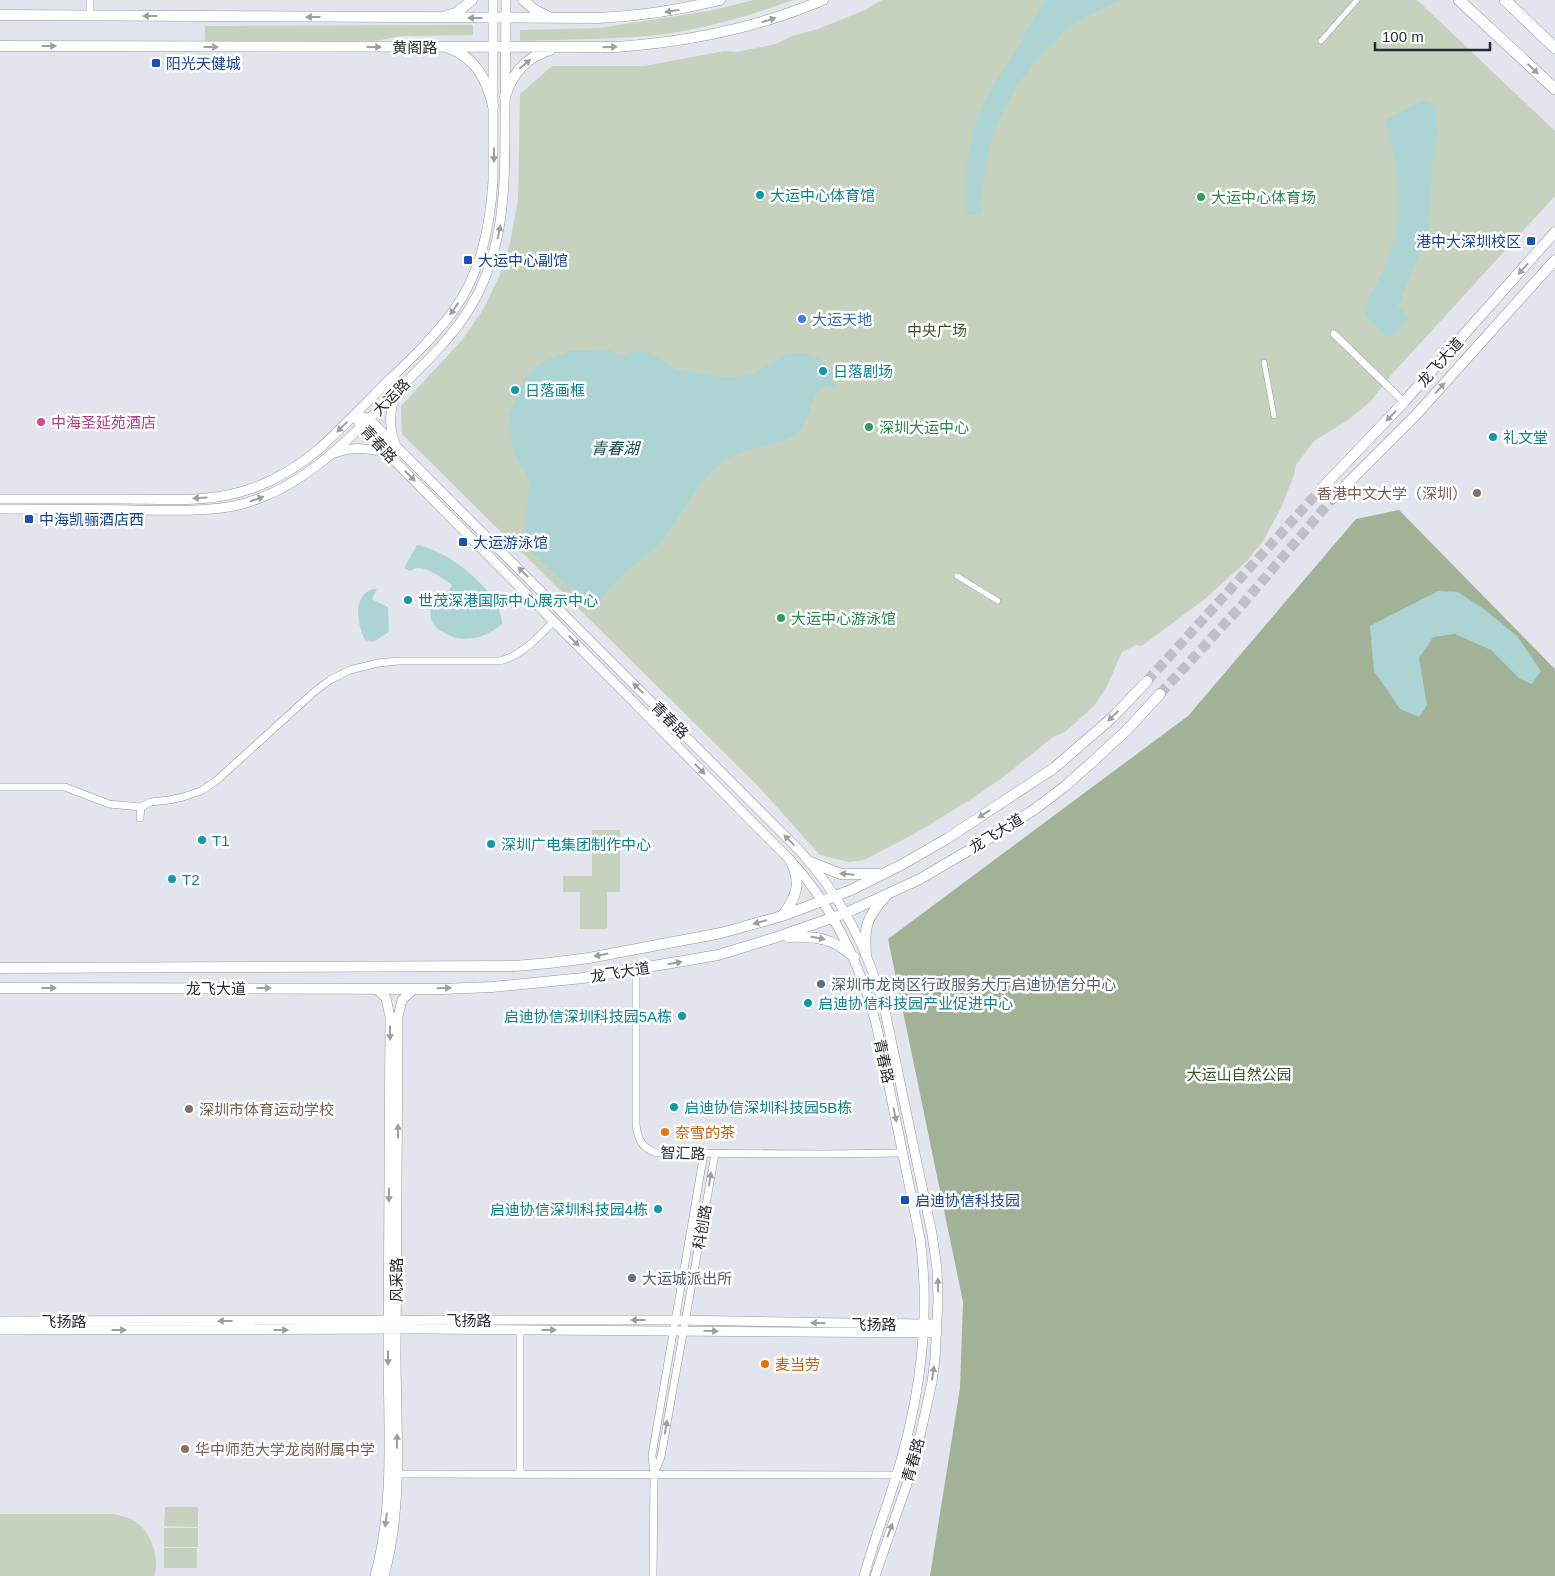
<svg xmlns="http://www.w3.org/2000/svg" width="1555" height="1576" viewBox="0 0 1555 1576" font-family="Arial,'Noto Sans SC',sans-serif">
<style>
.green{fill:#c6d1be}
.forest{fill:#a2b296}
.water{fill:#acd4d4}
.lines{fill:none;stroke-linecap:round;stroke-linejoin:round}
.secondary-tunnel{stroke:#bec0c7;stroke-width:10;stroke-dasharray:10 5;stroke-linecap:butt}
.pedestrian-casing{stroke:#94969e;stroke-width:6}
.minor-casing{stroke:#94969e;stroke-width:8}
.tertiary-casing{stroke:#94969e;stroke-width:10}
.secondary-casing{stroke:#94969e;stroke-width:11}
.primary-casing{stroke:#94969e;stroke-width:12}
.pedestrian{stroke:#fff;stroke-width:5}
.minor{stroke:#fff;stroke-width:7}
.tertiary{stroke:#fff;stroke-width:9}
.secondary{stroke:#fff;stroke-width:10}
.primary{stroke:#fff;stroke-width:11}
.oneway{fill:#9f9fa0}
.transit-dot{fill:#1a4fb4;stroke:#fff;stroke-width:2}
.culture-dot{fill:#0f9aa8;stroke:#fff;stroke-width:2}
.leisure-dot{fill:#2e9e5b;stroke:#fff;stroke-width:2}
.shop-dot{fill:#3f7fe0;stroke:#fff;stroke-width:2}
.hotel-dot{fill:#d1479c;stroke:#fff;stroke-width:2}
.education-dot{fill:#8d6e63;stroke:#fff;stroke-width:2}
.service-dot{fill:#5c6f8a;stroke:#fff;stroke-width:2}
.food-dot{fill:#e8710a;stroke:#fff;stroke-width:2}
.labels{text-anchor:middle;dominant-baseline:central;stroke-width:5;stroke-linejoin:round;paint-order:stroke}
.street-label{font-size:15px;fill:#292a2d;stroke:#fff}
.transit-label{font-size:15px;fill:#164399;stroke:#fff;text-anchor:start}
.culture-label{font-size:15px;fill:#0d838f;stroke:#fff;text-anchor:start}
.leisure-label{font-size:15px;fill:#27864d;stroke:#fff;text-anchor:start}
.shop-label{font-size:15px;fill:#366cbe;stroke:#fff;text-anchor:start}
.park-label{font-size:15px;fill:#395126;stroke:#fff}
.hotel-label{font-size:15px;fill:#b23c85;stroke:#fff;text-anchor:start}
.education-label{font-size:15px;fill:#785e54;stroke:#fff;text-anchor:start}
.service-label{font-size:15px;fill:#4e5e75;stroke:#fff;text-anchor:start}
.food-label{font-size:15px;fill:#c56008;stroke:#fff;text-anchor:start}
.water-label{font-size:16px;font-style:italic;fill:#134d4e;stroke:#fff}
</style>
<rect width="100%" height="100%" fill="#e3e5ee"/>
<!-- green -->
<path class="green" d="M754,0H793C752,15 708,28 665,34C617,40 568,39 520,41V30L599,28L709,11Z
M882,0H1417L1555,131V196L1393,373L1370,402L1348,420L1314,441L1296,465L1294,475L1281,508L1263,541L1248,560L1205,599L1142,646L1136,645L1122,652L1106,688L1094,706L1065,732L1053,737L1002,778L970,800L914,834L864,860L849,862L820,855L757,785L402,434L401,406L463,339L484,308L499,277L510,243L518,200L520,94L552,66H644L725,51L736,52L776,44L792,36L818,29L865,10Z
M473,25V35L401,36L376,41H205V26Z
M592,830H620V892H607V929H580V892H563V876H592Z
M165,1507H198V1527L164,1526Z
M0,1514H113C123,1516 135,1519 142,1527C153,1539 160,1561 154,1576H0Z
M164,1528H198V1547H164Z
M164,1548H197V1568H164Z"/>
<!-- forest -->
<path class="forest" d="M1399,510L1555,669V1576H930L960,1388L963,1302L888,939L1188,716L1356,519Z"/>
<!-- water -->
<path class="water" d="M1046,0H1122C1104,7 1085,16 1069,28C1060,35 1052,45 1044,53C999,99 983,151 981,215L967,214C964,177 967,140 983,105C992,86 1004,70 1015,52C1024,37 1032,21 1041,5Z
M1424,100L1433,104L1439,131L1432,165L1429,231L1398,306L1409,318L1391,336L1383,334L1366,316C1365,294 1377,288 1383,270C1387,258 1393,246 1395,234C1403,196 1395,157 1385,120Z
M609,350L620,356L630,352H649L677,370L690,371L714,376L732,378L753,374L787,354L806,353L816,357L824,363L829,370L835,388C810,379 813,419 798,432C778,450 745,444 721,463C695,484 682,517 661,542C652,552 642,559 632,567C617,579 605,594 593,609L527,548L525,542L529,484L527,475L514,453L508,416L527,375L536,367L549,359L570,351Z
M417,545C446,549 503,592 502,624C486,638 462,645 443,632C439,630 434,626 432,621C430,618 431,613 430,609L443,601L442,598L446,595L452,585C441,578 422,561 410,571L404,568Z
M373,589H377L372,599L388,607L389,632L373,642L365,640C357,625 352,595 373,589Z
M1438,591L1458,592L1485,610L1517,636L1541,671L1532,684L1520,679L1491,650L1455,634L1433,637L1419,658L1427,705L1419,717L1400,709L1374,671L1370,626Z"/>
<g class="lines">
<!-- secondary-tunnel -->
<path class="secondary-tunnel" d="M1147,681L1322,488
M1160,694L1241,606L1333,498"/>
<defs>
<path id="pedestrian" d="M1321,41L1357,0
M1264,362L1274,416
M957,576L998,601"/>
<path id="minor" d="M90,0V16
M1334,334L1404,402
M0,787H65L109,804L141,807
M140,818L141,807L151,802L169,800L183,797L201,791L216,781L314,692L330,680L350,670L378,663L398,661H500C523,655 537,638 554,621
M636,969V1124C637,1138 642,1149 657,1153L825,1154L902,1153
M655,1472L661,1457L715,1154
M520,1473V1330
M397,1474L897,1475
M653,1576L654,1474L652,1455L704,1153"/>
<path id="tertiary" d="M355,414L369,419L800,851C842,897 869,951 885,1011L932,1234L937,1269L938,1300L935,1359L932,1382L920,1436L909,1478L875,1576
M355,414L361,427L790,860C834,908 861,965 877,1028L920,1238C930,1311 921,1389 901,1460C890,1499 875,1537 864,1576
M395,443C389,428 389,410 396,395
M335,453C351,447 371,447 386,454
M0,499C41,499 81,499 122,499C157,499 193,502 228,495C262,488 293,471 319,449C343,427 366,403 389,380C412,358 435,336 454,310C481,272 490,227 493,181V0
M0,509C45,509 90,509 134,510C167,510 201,512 234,506C293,493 335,453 376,412C404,383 435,356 459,324C506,262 505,190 505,117C505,78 506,39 506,0
M0,1321C224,1321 449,1319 673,1320C761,1321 849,1324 937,1324
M0,1330L422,1329L937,1333
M375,1576C395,1503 388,1425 388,1350C388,1239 389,1128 390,1017L386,998L376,989
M384,1576C404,1504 396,1428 396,1354C396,1242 398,1129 398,1017L402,1000L414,989"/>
<path id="secondary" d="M523,0L535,10L547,16
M0,15L599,18C640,16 680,10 720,0
M448,15L456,13L472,0
M0,46L616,47C687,42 757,28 823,0
M449,48C476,58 487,80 493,106
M505,97C512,74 526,57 550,50
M1322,488L1404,402L1555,232
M1333,498L1416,415L1555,260
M810,862L841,874H879
M782,916C797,897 802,882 790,860
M788,937C816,936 833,938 854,957
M866,955C864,927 866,918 885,897
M0,968L515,966L549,963L589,958L721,933L782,916L851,890L903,864L948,838L1054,768L1113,717L1147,681
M0,988L442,989L492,987L583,978L677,962L718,955L777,937L846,913L920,879L983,842L1035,809L1064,787L1090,764L1126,731L1160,694"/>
<path id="primary" d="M1459,0L1555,89
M1505,0L1555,48"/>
</defs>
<!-- pedestrian casing -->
<use href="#pedestrian" class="pedestrian-casing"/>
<!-- minor casing -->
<use href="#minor" class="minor-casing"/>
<!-- tertiary casing -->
<use href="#tertiary" class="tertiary-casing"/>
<!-- secondary casing -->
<use href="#secondary" class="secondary-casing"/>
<!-- primary casing -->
<use href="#primary" class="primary-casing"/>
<!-- pedestrian -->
<use href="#pedestrian" class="pedestrian"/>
<!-- minor -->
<use href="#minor" class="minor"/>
<!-- tertiary -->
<use href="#tertiary" class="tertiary"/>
<!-- secondary -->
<use href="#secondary" class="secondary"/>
<!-- primary -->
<use href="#primary" class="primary"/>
</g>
<!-- one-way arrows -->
<defs><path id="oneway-solid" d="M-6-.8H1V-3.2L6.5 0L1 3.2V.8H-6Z" transform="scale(1.25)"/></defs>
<g class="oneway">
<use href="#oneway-solid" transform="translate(672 11) rotate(171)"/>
<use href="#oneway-solid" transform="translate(150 16) rotate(-180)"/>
<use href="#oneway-solid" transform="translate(313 17) rotate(-180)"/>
<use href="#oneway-solid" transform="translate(475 18) rotate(-180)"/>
<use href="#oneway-solid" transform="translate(769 20) rotate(-17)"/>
<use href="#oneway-solid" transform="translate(49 46)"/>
<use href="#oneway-solid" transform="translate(211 47)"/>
<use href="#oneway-solid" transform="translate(374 47)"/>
<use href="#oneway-solid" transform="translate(610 47) rotate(-1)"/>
<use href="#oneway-solid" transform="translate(525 64) rotate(-40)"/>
<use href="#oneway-solid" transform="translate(1533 69) rotate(43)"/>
<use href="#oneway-solid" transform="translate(494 155) rotate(90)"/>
<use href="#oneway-solid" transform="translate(499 232) rotate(-78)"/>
<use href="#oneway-solid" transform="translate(1523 269) rotate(132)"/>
<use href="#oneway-solid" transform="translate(454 309) rotate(125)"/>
<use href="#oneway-solid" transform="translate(1440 388) rotate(-48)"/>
<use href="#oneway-solid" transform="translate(1391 416) rotate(134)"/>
<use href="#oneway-solid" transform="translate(342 427) rotate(135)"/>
<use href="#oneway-solid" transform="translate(410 476) rotate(45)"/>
<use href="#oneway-solid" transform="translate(200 498) rotate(177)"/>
<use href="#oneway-solid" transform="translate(257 499) rotate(-19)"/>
<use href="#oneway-solid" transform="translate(523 572) rotate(-135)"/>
<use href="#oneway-solid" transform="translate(574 641) rotate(45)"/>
<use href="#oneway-solid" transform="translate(638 688) rotate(-135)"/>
<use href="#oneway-solid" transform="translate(1113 716) rotate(136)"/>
<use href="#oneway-solid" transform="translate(700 769) rotate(45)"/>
<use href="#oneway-solid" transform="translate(984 814) rotate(147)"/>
<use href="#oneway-solid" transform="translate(789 840) rotate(-135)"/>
<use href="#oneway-solid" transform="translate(847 874) rotate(-175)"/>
<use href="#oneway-solid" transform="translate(760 922) rotate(164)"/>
<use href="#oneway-solid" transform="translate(818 938) rotate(11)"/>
<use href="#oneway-solid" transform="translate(601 955) rotate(169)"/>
<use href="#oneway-solid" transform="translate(675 963) rotate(-10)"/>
<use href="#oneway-solid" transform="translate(49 988)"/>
<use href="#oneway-solid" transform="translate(264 988)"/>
<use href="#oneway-solid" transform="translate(444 988) rotate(-1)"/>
<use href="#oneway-solid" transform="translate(390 1033) rotate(90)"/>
<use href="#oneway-solid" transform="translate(895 1115) rotate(78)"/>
<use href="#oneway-solid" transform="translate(398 1131) rotate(-90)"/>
<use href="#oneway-solid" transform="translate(710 1179) rotate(-80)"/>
<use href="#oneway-solid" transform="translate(389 1195) rotate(91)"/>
<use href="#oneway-solid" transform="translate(938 1285) rotate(-92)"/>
<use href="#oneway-solid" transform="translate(638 1320) rotate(-180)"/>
<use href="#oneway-solid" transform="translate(225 1321) rotate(180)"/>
<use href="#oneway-solid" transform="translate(818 1323) rotate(-179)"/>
<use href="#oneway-solid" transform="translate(119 1330)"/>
<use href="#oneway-solid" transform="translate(281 1330)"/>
<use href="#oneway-solid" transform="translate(549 1330)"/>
<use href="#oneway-solid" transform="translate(711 1331) rotate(1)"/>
<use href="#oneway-solid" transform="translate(388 1358) rotate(90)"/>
<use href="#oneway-solid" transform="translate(933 1373) rotate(-82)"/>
<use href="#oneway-solid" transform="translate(666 1427) rotate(-80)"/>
<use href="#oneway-solid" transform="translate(397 1441) rotate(-90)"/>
<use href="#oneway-solid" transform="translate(386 1520) rotate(97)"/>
<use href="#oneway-solid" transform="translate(890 1530) rotate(-70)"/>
</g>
<!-- markers -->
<g class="transit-dot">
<rect x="151" y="58" width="10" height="10" rx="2.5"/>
<rect x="1526" y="236" width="10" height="10" rx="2.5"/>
<rect x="463" y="255" width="10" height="10" rx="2.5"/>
<rect x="24" y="514" width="10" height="10" rx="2.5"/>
<rect x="458" y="537" width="10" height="10" rx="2.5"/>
<rect x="900" y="1195" width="10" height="10" rx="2.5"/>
</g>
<g class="culture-dot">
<circle cx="760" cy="195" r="5"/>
<circle cx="823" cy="371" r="5"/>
<circle cx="515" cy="390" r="5"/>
<circle cx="1493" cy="437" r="5"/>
<circle cx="408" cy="600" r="5"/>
<circle cx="202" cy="840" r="5"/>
<circle cx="491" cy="844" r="5"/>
<circle cx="172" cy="879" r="5"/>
<circle cx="808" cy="1003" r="5"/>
<circle cx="682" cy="1016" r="5"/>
<circle cx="674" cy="1107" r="5"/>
<circle cx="658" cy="1209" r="5"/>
</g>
<g class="leisure-dot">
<circle cx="1201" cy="197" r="5"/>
<circle cx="869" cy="427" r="5"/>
<circle cx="781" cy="618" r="5"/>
</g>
<circle class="shop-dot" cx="802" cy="319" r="5"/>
<circle class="hotel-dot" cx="41" cy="422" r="5"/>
<g class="education-dot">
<circle cx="1477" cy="493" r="5"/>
<circle cx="189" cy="1109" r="5"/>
<circle cx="185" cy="1449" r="5"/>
</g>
<g class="service-dot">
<circle cx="821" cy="984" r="5"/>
<circle cx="632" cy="1278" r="5"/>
</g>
<g class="food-dot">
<circle cx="665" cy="1132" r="5"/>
<circle cx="765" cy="1364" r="5"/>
</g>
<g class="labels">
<!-- street labels -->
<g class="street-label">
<text x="415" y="47">黄阁路</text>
<text transform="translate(1440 362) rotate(-48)">龙飞大道</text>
<text transform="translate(391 397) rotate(-45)">大运路</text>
<text transform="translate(379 444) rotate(47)">青春路</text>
<text transform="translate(670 720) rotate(45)">青春路</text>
<text transform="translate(996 833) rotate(-32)">龙飞大道</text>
<text transform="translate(620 972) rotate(-9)">龙飞大道</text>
<text x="216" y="988">龙飞大道</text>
<text transform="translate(884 1061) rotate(78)">青春路</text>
<text transform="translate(683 1153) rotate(2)">智汇路</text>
<text transform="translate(702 1227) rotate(-80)">科创路</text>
<text transform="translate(396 1280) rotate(-90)">风采路</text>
<text x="469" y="1320">飞扬路</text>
<text x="64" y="1321">飞扬路</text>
<text x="874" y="1324">飞扬路</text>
<text transform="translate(913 1460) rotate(-74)">青春路</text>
</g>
<!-- transit labels -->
<g class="transit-label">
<text x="166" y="63">阳光天健城</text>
<text x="1521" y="241" text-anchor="end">港中大深圳校区</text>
<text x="478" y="260">大运中心副馆</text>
<text x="39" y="519">中海凯骊酒店西</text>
<text x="473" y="542">大运游泳馆</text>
<text x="915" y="1200">启迪协信科技园</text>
</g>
<!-- culture labels -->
<g class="culture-label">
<text x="770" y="195">大运中心体育馆</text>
<text x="833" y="371">日落剧场</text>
<text x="525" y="390">日落画框</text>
<text x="1503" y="437">礼文堂</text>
<text x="418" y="600">世茂深港国际中心展示中心</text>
<text x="212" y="840">T1</text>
<text x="501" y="844">深圳广电集团制作中心</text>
<text x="182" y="879">T2</text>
<text x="818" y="1003">启迪协信科技园产业促进中心</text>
<text x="672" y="1016" text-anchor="end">启迪协信深圳科技园5A栋</text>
<text x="684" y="1107">启迪协信深圳科技园5B栋</text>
<text x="648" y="1209" text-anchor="end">启迪协信深圳科技园4栋</text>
</g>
<!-- leisure labels -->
<g class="leisure-label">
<text x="1211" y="197">大运中心体育场</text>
<text x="879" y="427">深圳大运中心</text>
<text x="791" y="618">大运中心游泳馆</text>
</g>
<!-- shop labels -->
<g class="shop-label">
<text x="812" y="319">大运天地</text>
</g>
<!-- park labels -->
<g class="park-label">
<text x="937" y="330">中央广场</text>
<text x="1239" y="1074">大运山自然公园</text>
</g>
<!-- hotel labels -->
<g class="hotel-label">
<text x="51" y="422">中海圣延苑酒店</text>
</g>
<!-- education labels -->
<g class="education-label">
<text x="1467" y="493" text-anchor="end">香港中文大学（深圳）</text>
<text x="199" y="1109">深圳市体育运动学校</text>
<text x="195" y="1449">华中师范大学龙岗附属中学</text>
</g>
<!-- service labels -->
<g class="service-label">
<text x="831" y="984">深圳市龙岗区行政服务大厅启迪协信分中心</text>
<text x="642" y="1278">大运城派出所</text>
</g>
<!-- food labels -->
<g class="food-label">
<text x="675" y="1132">奈雪的茶</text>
<text x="775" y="1364">麦当劳</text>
</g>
<!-- water labels -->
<g class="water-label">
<text x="615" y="448">青春湖</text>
</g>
</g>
<!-- scale -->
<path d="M1375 42v8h115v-8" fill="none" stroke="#292a2d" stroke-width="2.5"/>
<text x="1382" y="42" font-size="15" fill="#292a2d" stroke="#ffffff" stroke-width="4" paint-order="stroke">100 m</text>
</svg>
